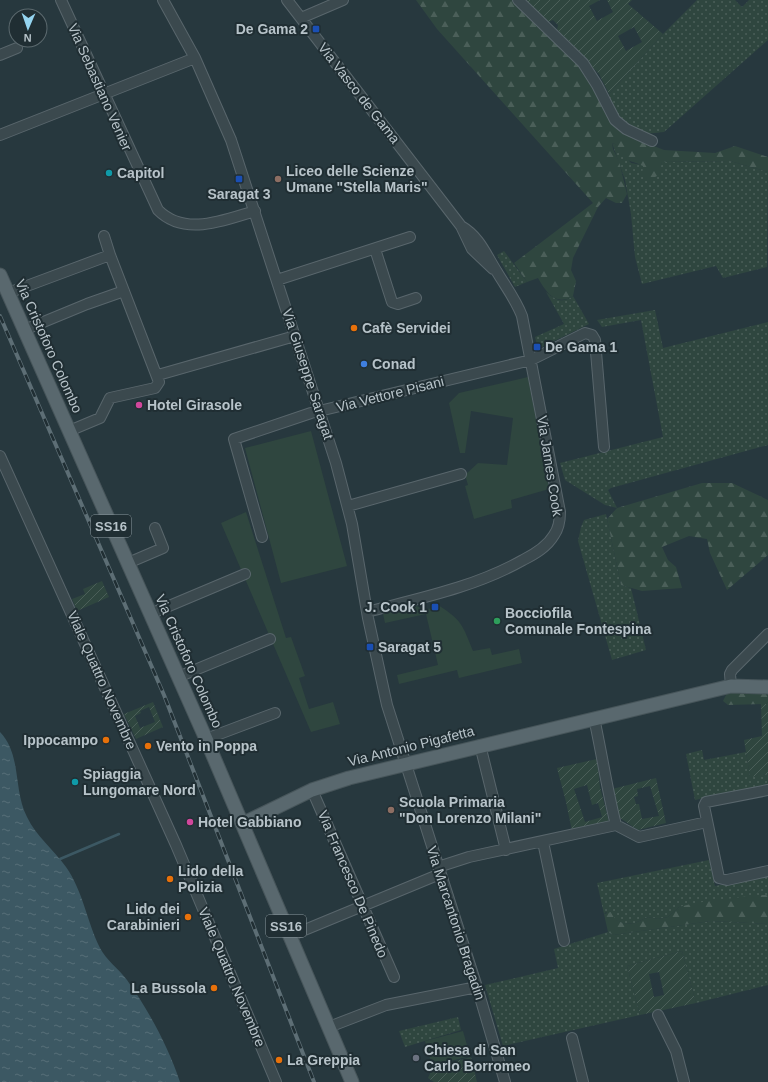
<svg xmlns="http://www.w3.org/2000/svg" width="768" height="1082" viewBox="0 0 768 1082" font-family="Arial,sans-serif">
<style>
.grass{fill:url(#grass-dots)}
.forest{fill:url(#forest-firs)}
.park{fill:#2f463f}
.garden{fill:url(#garden-furrows);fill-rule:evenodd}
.water{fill:url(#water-ripples)}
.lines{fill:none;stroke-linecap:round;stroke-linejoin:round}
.stream{stroke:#3c5863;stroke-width:2.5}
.minor-casing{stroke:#59666c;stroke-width:12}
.major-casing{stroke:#47555a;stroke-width:15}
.minor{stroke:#3b494e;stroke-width:10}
.major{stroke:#59686e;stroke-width:13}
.rail-casing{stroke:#5d6e75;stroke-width:4}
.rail{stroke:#202e33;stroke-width:2.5;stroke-dasharray:8;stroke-linecap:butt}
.transit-dot{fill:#1a4fb4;stroke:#202e33;stroke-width:1.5}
.culture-dot{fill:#0f9aa8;stroke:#202e33;stroke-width:1.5}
.education-dot{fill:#8d6e63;stroke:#202e33;stroke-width:1.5}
.food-dot{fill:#e8710a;stroke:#202e33;stroke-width:1.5}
.shop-dot{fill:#3f7fe0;stroke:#202e33;stroke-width:1.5}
.hotel-dot{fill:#d1479c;stroke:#202e33;stroke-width:1.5}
.leisure-dot{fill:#2e9e5b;stroke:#202e33;stroke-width:1.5}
.worship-dot{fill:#6b7280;stroke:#202e33;stroke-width:1.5}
.labels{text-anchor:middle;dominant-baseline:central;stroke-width:4;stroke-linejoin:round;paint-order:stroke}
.shield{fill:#202e33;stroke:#8a969c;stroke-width:1}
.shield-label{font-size:13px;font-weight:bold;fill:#b7c3c9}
.poi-label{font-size:14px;font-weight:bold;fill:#b7c3c9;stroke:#202e33;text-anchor:start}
.street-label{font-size:14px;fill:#b7c3c9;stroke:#202e33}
</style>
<defs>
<pattern id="grass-dots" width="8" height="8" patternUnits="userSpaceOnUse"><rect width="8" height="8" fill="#2f463f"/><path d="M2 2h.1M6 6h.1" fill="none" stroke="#4b5f59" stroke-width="1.8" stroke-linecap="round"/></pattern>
<pattern id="forest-firs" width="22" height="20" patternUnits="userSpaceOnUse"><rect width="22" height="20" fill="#2f463f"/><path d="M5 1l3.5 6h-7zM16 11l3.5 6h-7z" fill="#4b5f59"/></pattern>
<pattern id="garden-furrows" width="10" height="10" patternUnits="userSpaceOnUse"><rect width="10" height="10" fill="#2f463f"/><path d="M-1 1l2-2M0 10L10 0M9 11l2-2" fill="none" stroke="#4b5f59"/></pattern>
<pattern id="water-ripples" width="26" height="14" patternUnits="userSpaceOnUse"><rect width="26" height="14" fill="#3c5863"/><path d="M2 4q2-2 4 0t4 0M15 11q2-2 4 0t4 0" fill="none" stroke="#566e78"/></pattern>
</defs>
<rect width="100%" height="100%" fill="#27383e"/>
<!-- grass -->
<path class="grass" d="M697,0H735L742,7L749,0H768V40L664,132C659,132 653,134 648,133C627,131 613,113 609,94L663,34Z
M612,143L615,144L631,163L660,168L662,162L730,161L768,172L767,267L723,278L716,266L642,284L635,257L631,214L625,180Z
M504,251L527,282L515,287L497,255Z
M546,292C556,300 562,304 573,296L589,324L542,347L537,345L535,337L564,324Z
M655,310L663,348L768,322V445L611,488L608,490L617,508L605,505L565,480L560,463L663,437L641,320L602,327L597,320Z
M606,514L621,585L631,588L646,650L612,660L578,541L581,527L584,520Z
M702,750L704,760L746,752L750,776L768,774V785L695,800L686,754Z
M709,860L715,886L768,875V895L679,907L668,917L658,919L648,917L635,923L625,924L615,920L606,912L604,914L597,883Z
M711,921L768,924V985L696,1003L682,951L627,966L640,1015L503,1046L485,985L558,968L554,949L608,932L613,935Z
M458,1017L461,1030L405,1047L399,1031Z"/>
<!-- forest -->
<path class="forest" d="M416,0H513L579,64L588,76L603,107L644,142L664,150L715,153L735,146L768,157V172L730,161L662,162L659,175L649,180L642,176L643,166C627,158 624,164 615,144L612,143L613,149L619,161L627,194L622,203H616L606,198L598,207L573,258L571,270L576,281L573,296C556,307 546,292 538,278L527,282L514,263L593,203L437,29Z
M702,483H732L768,500V555L727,590L710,553L707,539L689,536L662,547L668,560L676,567L682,588L642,591L621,585L607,519L617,508Z
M746,692L768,694V704L728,705L723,701L727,693Z
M758,895H768V924L711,921L613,935L608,932L604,914L611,912L616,920L625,924L635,923L648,917L658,919L668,917L679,907L695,903Z"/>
<!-- park -->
<path class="park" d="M528,377L549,489L511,500L512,508L474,519L465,486L468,485L465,475L478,463L507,465L513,418L471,411L465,453H460L449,403L459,393Z
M311,431L347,566L281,583L245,448Z
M246,512L286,638L291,637L305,676L299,678L309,709L333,702L340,724L311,732L221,523Z
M438,605C462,620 463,626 473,651L490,648L492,655L519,649L522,663L459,678L457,670L399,684L397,675L438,665L426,614L385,623L383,614L417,606L423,610L437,607Z
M463,1031L470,1056L432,1066L425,1041Z"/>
<!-- garden -->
<path class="garden" d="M525,0H600L589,6L597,21L613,12L607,0H632L628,4L663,34L609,94L599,74L557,30L558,25L553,20L548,22ZM634,27L642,42L626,51L618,36Z
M102,581L109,597L77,611L72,599L85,594L83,589Z
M153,702L163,727L136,739L124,714ZM149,707L155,722L140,728L135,716L141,713L140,711Z
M761,704H768V774L750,777L744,740L762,736Z
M597,759L600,787L609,822L572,831L566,802L557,768ZM587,785L592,805L598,803L602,817L585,822L574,789Z
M656,778L666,823L638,830L620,818L612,789ZM650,786L659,816L642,819L639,804H636L634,797L638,796L637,789Z
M682,951L696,1003L640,1015L627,966ZM659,972L664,995L654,997L649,974Z
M471,1057L477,1082H434L428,1078L433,1067Z"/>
<!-- water -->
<path class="water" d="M0,732C22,755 13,790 27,817C36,836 54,850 66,867C83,891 87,922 100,948C106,960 119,969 127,980C149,1011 168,1046 180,1082H0Z"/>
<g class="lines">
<!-- stream -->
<path class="stream" d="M60,859L119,834"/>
<defs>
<path id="minor" d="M61,0L158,210C185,237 224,220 255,211
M163,0L195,58L231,140L336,463L352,524L368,618L387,705L477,987L505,1082
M287,0L461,226L472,249L493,269
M518,0L583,63L597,85L615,120L626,129L652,141
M301,18L343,0
M0,55L17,48
M0,135L195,58
M104,236L110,255
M375,249L392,302L398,304L416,298
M277,280L410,237
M8,293L110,255L159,382L155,388L110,398L100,418L69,431
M24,330L87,304L124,291
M158,375L295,336
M0,456L176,845L276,1082
M348,506L461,474
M262,537L234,439L311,413L531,360L585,333L592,335L595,340L604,447
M128,563L163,548L155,528
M367,612C421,598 475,587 523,560C535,554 547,547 554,535C559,528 560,521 560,512L522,316C516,300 506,287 497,272C486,255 480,237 461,226
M150,614L245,574
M178,677L270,639
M731,686L730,674L732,670L768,634
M594,718C602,754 607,790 616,825
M206,739L275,713
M480,745L506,850
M312,790L394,977
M768,790L706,802L704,806L719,878L727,880L768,871
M616,825L639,837L707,822
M543,842L564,941
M438,867L469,857L616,825
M290,936L440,874
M658,1015L676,1051L684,1082
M329,1027L386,1005L477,987
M572,1038L583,1082"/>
<path id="major" d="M0,275L206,739L352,1082
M242,824L312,790L349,778L731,686L768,687"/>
</defs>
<!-- minor casing -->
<use href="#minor" class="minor-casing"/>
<!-- major casing -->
<use href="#major" class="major-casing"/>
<!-- minor -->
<use href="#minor" class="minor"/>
<!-- major -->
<use href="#major" class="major"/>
<defs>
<path id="rail" d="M0,316L164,695L314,1082"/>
</defs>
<!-- rail casing -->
<use href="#rail" class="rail-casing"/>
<!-- rail -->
<use href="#rail" class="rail"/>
</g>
<!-- markers -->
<g class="transit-dot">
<rect x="312" y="25" width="8" height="8" rx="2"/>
<rect x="235" y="175" width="8" height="8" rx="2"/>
<rect x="533" y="343" width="8" height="8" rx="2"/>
<rect x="431" y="603" width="8" height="8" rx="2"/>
<rect x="366" y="643" width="8" height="8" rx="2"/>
</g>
<g class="culture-dot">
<circle cx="109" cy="173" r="4"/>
<circle cx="75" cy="782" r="4"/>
</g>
<g class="education-dot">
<circle cx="278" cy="179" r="4"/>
<circle cx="391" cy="810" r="4"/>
</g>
<g class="food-dot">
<circle cx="354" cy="328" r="4"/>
<circle cx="106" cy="740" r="4"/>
<circle cx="148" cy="746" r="4"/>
<circle cx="170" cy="879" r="4"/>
<circle cx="188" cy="917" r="4"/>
<circle cx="214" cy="988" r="4"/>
<circle cx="279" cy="1060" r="4"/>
</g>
<circle class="shop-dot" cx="364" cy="364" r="4"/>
<g class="hotel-dot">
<circle cx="139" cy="405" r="4"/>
<circle cx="190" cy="822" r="4"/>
</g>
<circle class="leisure-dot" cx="497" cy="621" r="4"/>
<circle class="worship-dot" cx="416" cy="1058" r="4"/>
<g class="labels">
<!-- shield labels -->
<g class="shield">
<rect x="91" y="515" width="40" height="22" rx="3"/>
<rect x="266" y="915" width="40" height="22" rx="3"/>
</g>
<g class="shield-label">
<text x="111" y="526">SS16</text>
<text x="286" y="926">SS16</text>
</g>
<!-- poi labels -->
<g class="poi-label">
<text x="308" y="29" text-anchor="end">De Gama 2</text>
<text x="286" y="171">Liceo delle Scienze<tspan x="286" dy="16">Umane "Stella Maris"</tspan></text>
<text x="117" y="173">Capitol</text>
<text x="239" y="194" text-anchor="middle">Saragat 3</text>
<text x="362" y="328">Cafè Servidei</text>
<text x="545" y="347">De Gama 1</text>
<text x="372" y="364">Conad</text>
<text x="147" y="405">Hotel Girasole</text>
<text x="427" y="607" text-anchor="end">J. Cook 1</text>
<text x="505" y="613">Bocciofila<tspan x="505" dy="16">Comunale Fontespina</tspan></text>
<text x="378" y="647">Saragat 5</text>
<text x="98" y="740" text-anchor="end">Ippocampo</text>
<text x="156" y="746">Vento in Poppa</text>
<text x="83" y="774">Spiaggia<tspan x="83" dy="16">Lungomare Nord</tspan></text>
<text x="399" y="802">Scuola Primaria<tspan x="399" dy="16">"Don Lorenzo Milani"</tspan></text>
<text x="198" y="822">Hotel Gabbiano</text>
<text x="178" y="871">Lido della<tspan x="178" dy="16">Polizia</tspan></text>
<text x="180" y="909" text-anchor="end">Lido dei<tspan x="180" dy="16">Carabinieri</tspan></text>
<text x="206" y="988" text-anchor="end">La Bussola</text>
<text x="424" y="1050">Chiesa di San<tspan x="424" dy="16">Carlo Borromeo</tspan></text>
<text x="287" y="1060">La Greppia</text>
</g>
<!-- street labels -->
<g class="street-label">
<text transform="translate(100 87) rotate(66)">Via Sebastiano Venier</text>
<text transform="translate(359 93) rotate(52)">Via Vasco de Gama</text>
<text transform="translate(49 346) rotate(66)">Via Cristoforo Colombo</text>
<text transform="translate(308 374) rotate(72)">Via Giuseppe Saragat</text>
<text transform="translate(390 394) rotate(-14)">Via Vettore Pisani</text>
<text transform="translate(550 466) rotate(81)">Via James Cook</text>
<text transform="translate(189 661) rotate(66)">Via Cristoforo Colombo</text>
<text transform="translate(102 680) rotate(66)">Viale Quattro Novembre</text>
<text transform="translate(411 746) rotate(-14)">Via Antonio Pigafetta</text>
<text transform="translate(353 884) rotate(67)">Via Francesco De Pinedo</text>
<text transform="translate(456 923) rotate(72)">Via Marcantonio Bragadin</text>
<text transform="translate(232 977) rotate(67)">Viale Quattro Novembre</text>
</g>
</g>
<!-- north arrow -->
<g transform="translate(28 28) rotate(182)"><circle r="19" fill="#202e33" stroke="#5c6a6f"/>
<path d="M0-3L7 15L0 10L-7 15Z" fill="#94d4f0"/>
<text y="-6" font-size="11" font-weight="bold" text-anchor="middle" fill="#b7c3c9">N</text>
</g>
</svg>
